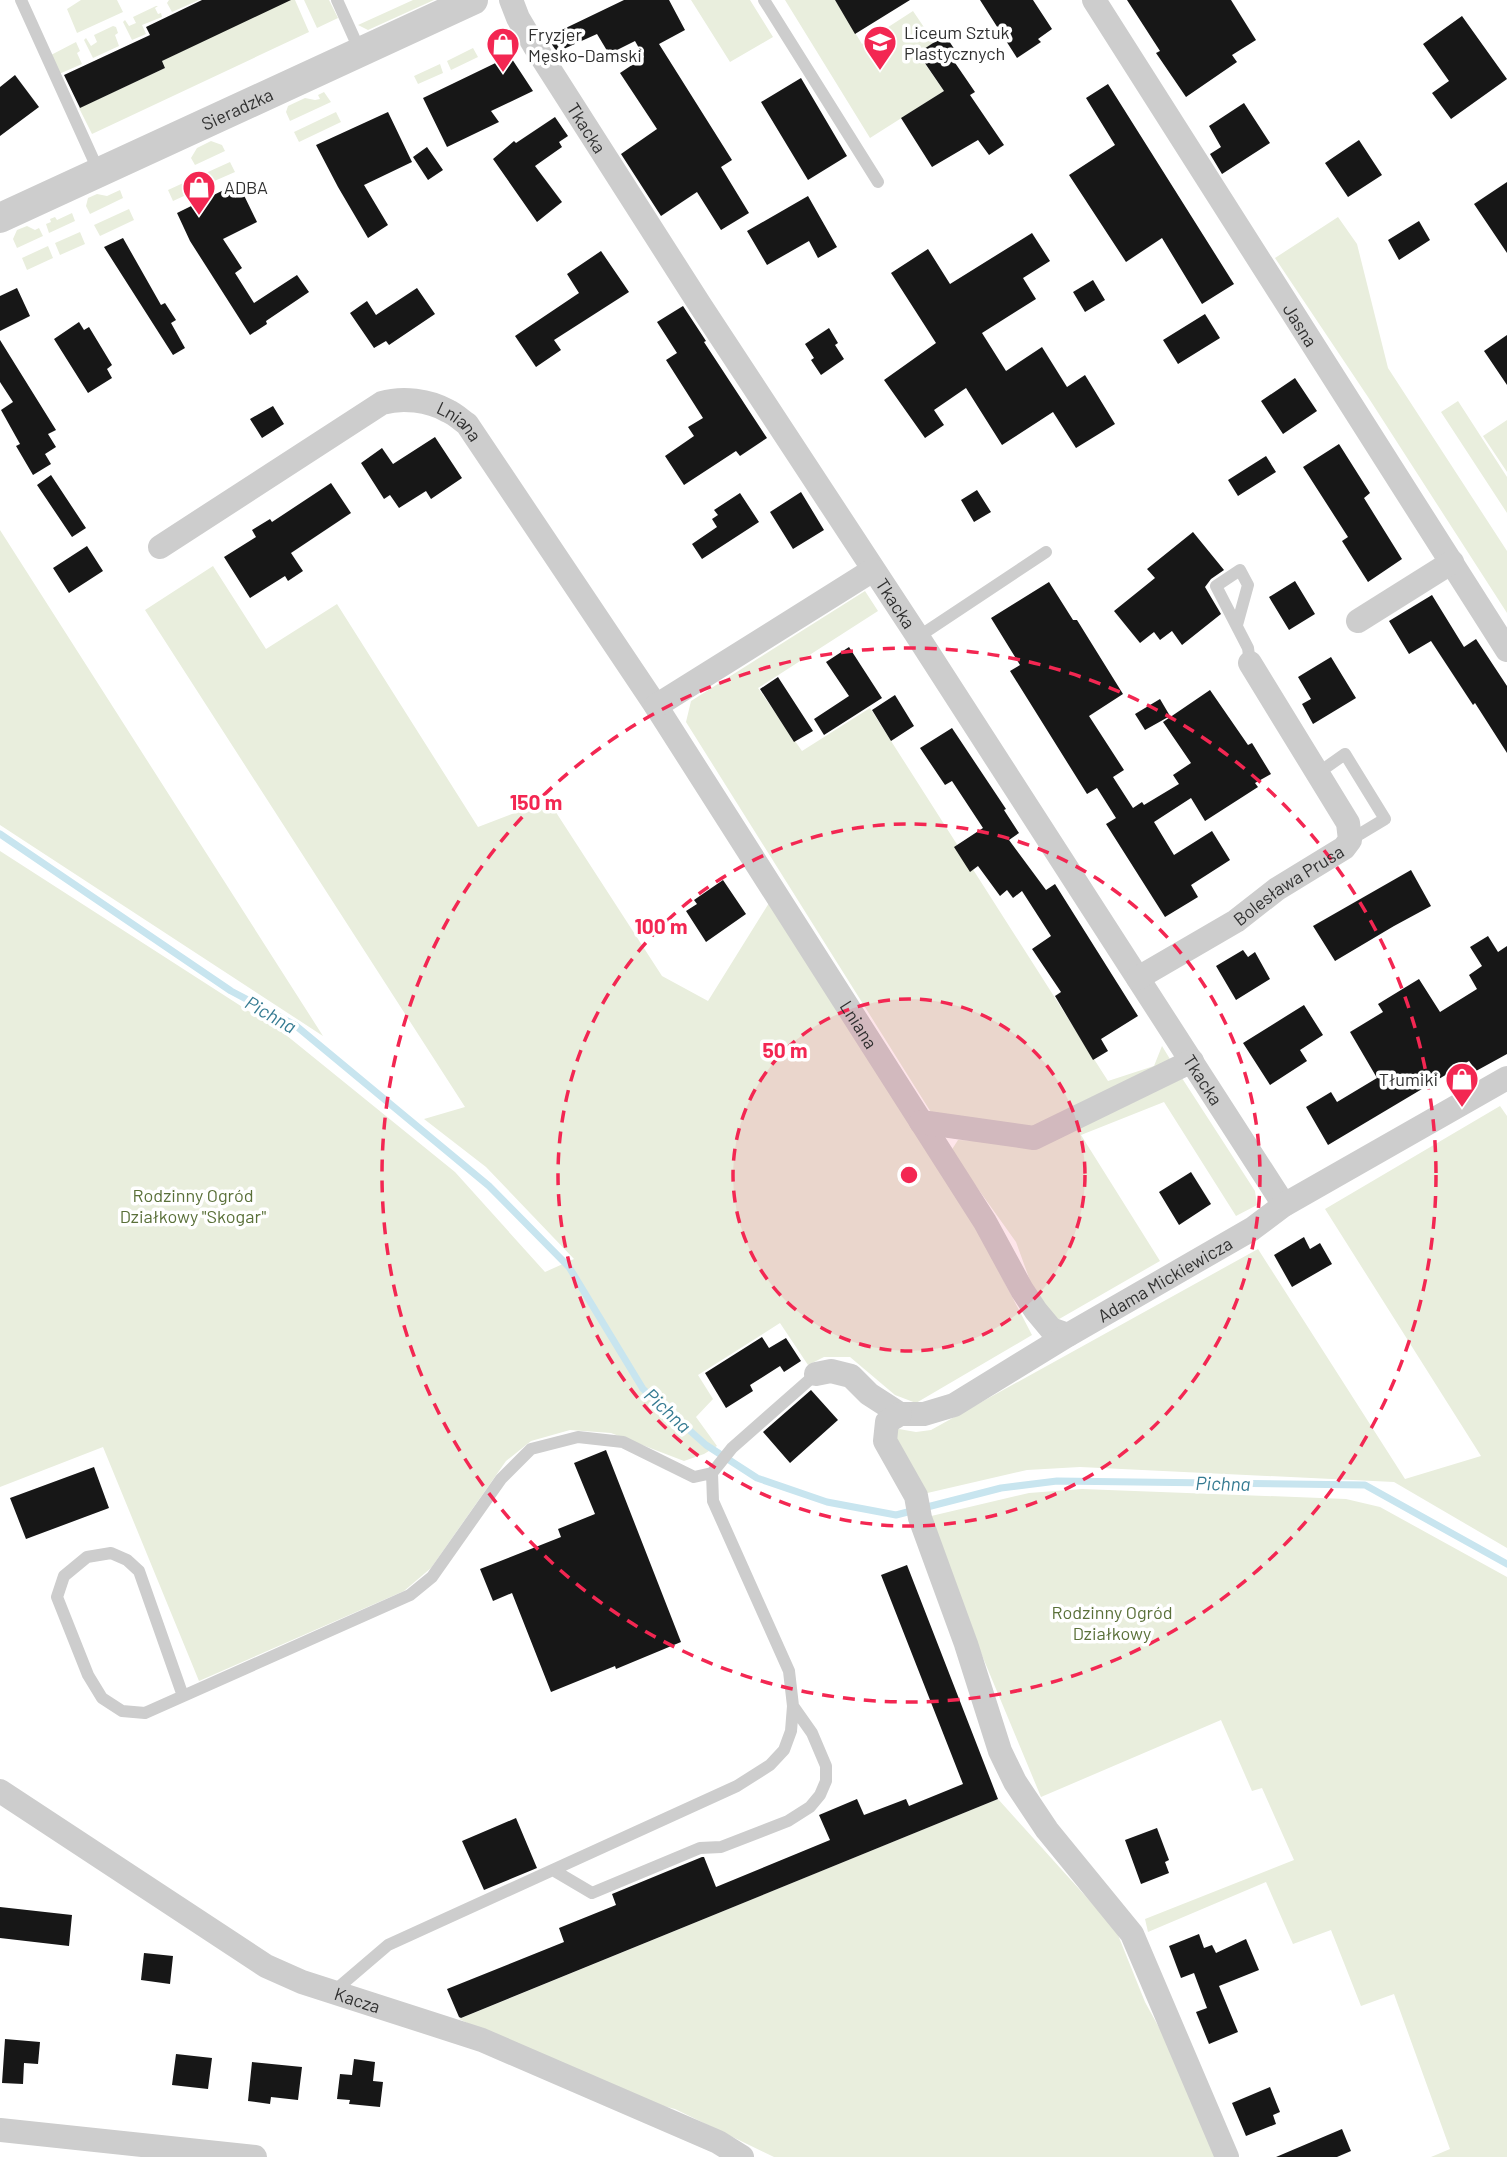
<svg xmlns="http://www.w3.org/2000/svg" width="1507" height="2157" viewBox="0 0 1507 2157" font-family="Barlow,sans-serif">
<style>
.green{fill:#e9eedd}
.lines{fill:none;stroke-linecap:round;stroke-linejoin:round}
.stream{stroke:#c8e5ef;stroke-width:7}
.building{fill:#171717}
.service{stroke:#cdcdcd;stroke-width:12}
.minor{stroke:#cdcdcd;stroke-width:24}
.tertiary{stroke:#cdcdcd;stroke-width:30}
.ring{fill:none;stroke:#f32752;stroke-width:3.5;stroke-dasharray:12 9}
.labels{text-anchor:middle;dominant-baseline:central;stroke-width:7;stroke-linejoin:round;paint-order:stroke}
.poi-label{font-size:18px;fill:#303030;stroke:#fff;text-anchor:start}
.street-label{font-size:18px;fill:#303030;stroke:#fff}
.park-label{font-size:18px;fill:#5a7039;stroke:#fff}
.water-label{font-size:19px;font-style:italic;fill:#357b92;stroke:#fff}
.centre{fill:#f32752;stroke:#fff;stroke-width:3.5}
.ring-label{font-size:21px;text-anchor:middle;font-weight:bold;fill:#f32752;stroke:#fff;stroke-width:7;stroke-linejoin:round;paint-order:stroke}
</style>
<rect width="100%" height="100%" fill="#fff"/>
<!-- green -->
<path class="green" d="M81,0H117L123,12L77,33L67,9Z
M169,0H199L172,12L167,3Z
M286,0H295L309,32L92,134L79,108L165,68L162,61Z
M304,0H329L338,18L317,28Z
M413,0H434L368,30L358,25Z
M691,0H750L773,37L730,62Z
M785,0H835L862,44L913,11L934,42L918,54L944,91L870,138Z
M156,6H158L155,8L158,14L161,13L162,17L142,25L146,34L132,40L123,22L125,20L129,26L136,23L133,17Z
M113,26L116,27L118,33L115,35L119,46L93,58L84,40L86,38L91,46L97,42L94,35Z
M76,42L80,51L77,53L82,64L59,74L51,55Z
M473,48L478,57L451,70L447,61Z
M440,64L443,73L418,84L414,76Z
M324,92L331,102L290,121L286,112L288,106L305,98L315,100L320,99L318,95Z
M336,112L341,122L299,142L294,132Z
M211,141L222,145L225,151L195,165L191,158L197,148Z
M230,162L235,172L203,186L199,176Z
M192,179L197,190L173,201L168,190Z
M120,190L123,198L90,214L86,206L88,198L97,194L107,196Z
M129,209L134,220L100,236L94,225Z
M72,213L75,221L49,233L46,224L51,222L50,219L55,217L57,220Z
M1338,217L1357,244L1388,368L1507,551V613L1368,397L1275,258Z
M27,226L35,230L39,228L43,236L17,248L13,239L17,230Z
M80,232L85,244L60,255L55,243Z
M48,246L53,258L27,270L22,258Z
M1458,401L1507,477V513L1441,412Z
M1507,420V472L1483,436Z
M0,530L323,1036L0,825Z
M213,566L266,649L337,604L478,827L548,800L662,976L708,1001L769,903L972,1220L1032,1335L916,1403L895,1395L850,1357H824L808,1365L780,1323L698,1375L713,1399L696,1417L717,1446L704,1454L684,1461L611,1433L570,1430L531,1441L506,1461L431,1568L404,1591L199,1681L103,1447L0,1487V851L286,1035L455,1172L545,1272L574,1259L486,1167L424,1119L465,1107L145,610Z
M865,591L878,611L758,688L802,751L870,708L1108,1081L1154,1066L1162,1046L1173,1064L1036,1127L934,1117L686,722L691,701Z
M1180,1075L1255,1191L1257,1205L1236,1216L1164,1102L1081,1135L1160,1261L1054,1322L1032,1286L1016,1242L951,1151L958,1140L1037,1144Z
M1500,1106L1507,1116V1548L1394,1482L1080,1467L1027,1470L923,1494L896,1442L893,1428L916,1432L931,1430L1258,1249L1405,1479L1481,1456L1325,1209Z
M1082,1489L1346,1499L1380,1507L1507,1577V2157H1431L1450,2149L1394,1994L1361,2006L1331,1930L1293,1944L1266,1882L1148,1932L1145,1919L1294,1860L1262,1788L1252,1791L1221,1720L1041,1797L976,1641L927,1517L1029,1493Z
M998,1799L1116,1930L1145,2002L1185,2075L1219,2157H774L675,2109L640,2100L563,2069L459,2019Z"/>
<g class="lines">
<!-- stream -->
<path class="stream" d="M0,834L231,991L295,1025L489,1186L569,1267L643,1389L706,1445L757,1478L827,1502L896,1515L1001,1488L1057,1481L1365,1485L1507,1564"/>
</g>
<!-- building -->
<path class="building" d="M202,0H291L162,61L165,68L80,108L64,75L150,35L146,27Z
M624,0H669L685,30L659,44L732,160L721,167L749,213L721,230L697,192L661,216L621,154L657,129L620,73L644,57L635,41L609,54L597,34L557,52L547,37Z
M835,0H910L855,34Z
M980,0H1033L1052,29L1038,39L1041,42L1017,58Z
M1127,0H1231L1256,40L1232,55L1237,62L1186,97L1156,53L1160,51Z
M1462,16L1507,79L1451,119L1432,93L1449,81L1423,44Z
M945,35L955,50L949,54L975,92L970,95L1004,145L989,155L978,140L932,167L901,118L944,91L918,53Z
M510,56L533,91L491,111L499,122L447,147L423,98Z
M15,75L39,107L0,136V87Z
M801,78L847,156L808,180L761,102Z
M1108,84L1234,284L1202,304L1162,238L1126,262L1069,175L1115,145L1086,98Z
M1244,103L1270,143L1222,174L1210,154L1221,147L1209,126Z
M388,112L412,162L364,185L388,225L368,238L338,187L316,145Z
M555,117L568,136L559,142L562,147L535,166L562,202L537,222L493,159L514,141L516,143Z
M1359,140L1382,175L1348,197L1325,163Z
M427,147L443,170L428,180L413,157Z
M1507,182V253L1474,204Z
M238,183L257,222L223,239L242,268L235,273L254,303L297,275L309,292L266,321L267,324L250,335L190,241L177,213Z
M808,196L837,247L818,258L809,241L767,265L747,231Z
M1419,221L1430,240L1399,260L1388,240Z
M1032,233L1050,261L1023,278L1036,299L982,333L1006,371L1042,347L1067,387L1085,375L1115,424L1076,448L1053,412L1002,445L966,388L934,410L944,425L925,438L884,380L936,343L891,273L928,249L950,284Z
M123,238L161,305L165,303L176,320L171,323L185,348L173,355L104,247Z
M601,251L629,292L554,340L561,350L536,367L515,336L579,293L567,274Z
M1093,280L1105,300L1085,312L1073,292Z
M17,288L30,316L0,331V296Z
M417,288L435,314L389,345L386,341L374,348L350,313L367,301L376,315Z
M683,306L706,341L704,342L767,438L740,456L736,451L684,485L665,456L694,436L688,427L703,418L666,360L677,353L657,322Z
M1205,314L1220,338L1178,364L1163,340Z
M79,322L84,330L89,327L112,365L107,369L112,378L88,393L54,339Z
M829,328L838,343L835,345L844,359L821,375L811,360L814,358L805,344Z
M1507,335V385L1484,351Z
M0,340L56,430L48,434L56,447L45,454L51,464L33,475L16,446L20,444L1,410L13,402L0,382Z
M1295,378L1317,411L1283,434L1261,401Z
M273,406L284,424L262,438L250,419Z
M435,437L462,478L431,499L426,491L399,508L390,495L384,499L361,463L382,448L393,464Z
M1339,444L1370,493L1364,498L1402,559L1368,582L1342,541L1348,537L1303,467Z
M1266,456L1276,472L1238,496L1228,480Z
M51,475L86,528L72,537L37,485Z
M331,483L351,513L291,553L303,571L288,581L285,576L250,598L224,557L256,537L252,530L270,519L272,522Z
M977,490L991,512L974,522L961,500Z
M801,492L824,530L793,549L770,512Z
M740,493L759,522L702,559L692,544L717,527L712,519L718,515L714,510Z
M1193,532L1224,570L1211,579L1205,587L1221,614L1182,645L1172,631L1160,640L1154,632L1140,643L1114,611L1155,578L1147,569Z
M87,546L103,571L69,593L53,568Z
M1295,581L1315,614L1289,630L1269,597Z
M1049,582L1073,620H1077L1123,694L1089,716L1124,770L1113,777L1133,808L1142,802L1144,805L1179,784L1173,775L1191,763L1163,722L1210,690L1248,745L1252,743L1271,774L1255,783L1258,787L1205,821L1191,798L1154,822L1174,855L1212,831L1230,860L1191,885L1198,897L1165,917L1106,824L1116,818L1097,788L1087,794L1010,671L1020,665L991,618Z
M1432,595L1464,647L1476,639L1507,686V753L1475,703L1473,705L1431,641L1409,654L1389,621Z
M849,647L882,698L824,735L814,719L849,696L826,662Z
M1331,657L1356,698L1313,724L1302,704L1311,699L1298,677Z
M778,677L813,731L794,742L760,689Z
M895,695L914,726L891,741L872,710Z
M1160,699L1170,716L1145,730L1135,714Z
M952,728L1006,809L1004,810L1019,833L1009,840L1046,890L1055,884L1138,1016L1101,1039L1108,1051L1093,1060L1055,996L1061,992L1032,949L1051,936L1022,891L1013,898L1007,890L1000,896L978,866L970,872L954,847L983,828L952,781L945,785L920,748Z
M1411,870L1431,906L1394,926L1335,961L1313,926Z
M723,880L746,914L706,942L686,911L697,904L694,900Z
M1488,936L1498,952L1507,946V1054L1476,1071L1469,1061L1328,1145L1306,1107L1331,1092L1337,1102L1377,1078L1350,1032L1383,1012L1378,1004L1419,979L1440,1012L1477,989L1469,975L1482,966L1470,947Z
M1243,950L1248,957L1255,952L1270,979L1236,1000L1216,966Z
M1304,1005L1323,1035L1300,1050L1307,1061L1270,1085L1243,1043Z
M1191,1172L1211,1204L1179,1225L1159,1192Z
M1304,1237L1310,1249L1320,1243L1332,1264L1292,1287L1274,1255Z
M762,1337L769,1348L786,1338L801,1361L784,1372L780,1366L750,1385L753,1391L726,1408L705,1373Z
M811,1390L838,1420L790,1463L763,1432Z
M606,1450L681,1642L616,1669L615,1666L551,1692L512,1593L493,1601L480,1569L561,1537L558,1529L595,1514L574,1463Z
M94,1467L109,1508L26,1539L10,1498Z
M907,1565L998,1799L461,2018L459,2017L447,1989L564,1942L559,1928L616,1905L612,1894L702,1857H704L716,1887L830,1840L819,1815L857,1799L864,1815L906,1799L909,1806L963,1784L881,1575Z
M516,1818L537,1868L484,1890L462,1841Z
M1157,1828L1169,1860L1165,1862L1169,1873L1141,1884L1125,1840Z
M0,1907L72,1915L69,1946L0,1938Z
M1199,1934L1204,1948L1212,1945L1216,1953L1246,1939L1259,1970L1219,1986L1238,2032L1209,2044L1196,2012L1207,2008L1194,1973L1181,1978L1169,1946Z
M144,1953L173,1956L170,1984L141,1980Z
M5,2039L40,2042L38,2064L24,2063L23,2084L2,2083Z
M176,2054L212,2058L208,2089L172,2085Z
M354,2059L375,2062L373,2081L383,2082L380,2107L349,2104L350,2100L337,2099L340,2074L352,2075Z
M252,2062L302,2067L298,2100L271,2097L270,2104L248,2101Z
M1270,2087L1280,2112L1273,2115L1276,2124L1246,2136L1232,2103Z
M1342,2129L1351,2151L1337,2157H1276Z"/>
<g class="lines">
<!-- service -->
<path class="service" d="M21,0L99,172
M337,0L360,51
M764,0L878,182
M1237,625L1248,585L1240,570L1216,586L1248,648L1250,663
M918,637L1046,552
M1318,773L1345,754L1385,819L1350,840
M183,1696L139,1571L127,1560L111,1553L87,1557L64,1576L57,1597L88,1675L102,1698L122,1711L145,1713L410,1595L432,1577L501,1479L531,1449L578,1437L623,1442L694,1477L712,1473L732,1448L816,1374
M553,1870L592,1893L700,1848L721,1847L788,1821L810,1807L820,1795L826,1781V1766L812,1733L793,1706
M333,1992L388,1945L737,1786L770,1765L784,1750L791,1731L793,1706L789,1671L713,1501L712,1473"/>
<!-- minor -->
<g class="minor">
<path id="s1" d="M511,0L518,18L534,45L700,305L918,637L1284,1205"/>
<path id="s2" d="M1094,0L1507,650"/>
<path id="s3" d="M160,547L382,403C402,397 429,400 448,411C455,414 461,420 467,424L656,706L985,1222L1022,1290L1036,1311L1051,1329L1068,1335"/>
<path d="M1358,621L1452,562"/>
<path d="M656,706L873,570"/>
<path id="s4" d="M1138,978L1236,921L1277,889L1344,848L1350,840L1348,823L1250,663"/>
<path d="M921,1122L1034,1138L1192,1061"/>
<path id="s5" d="M816,1374L831,1371L851,1376L869,1394L900,1414H924L954,1405L1068,1335L1252,1229L1284,1205L1507,1078"/>
<path d="M900,1414L887,1422L885,1441L916,1496L920,1518L966,1644L1000,1751L1015,1782L1047,1830L1132,1934L1227,2157"/>
<path id="s6" d="M0,1791L266,1966L302,1982L482,2040L718,2142L742,2157"/>
<path d="M0,2130L255,2157"/>
</g>
<!-- tertiary -->
<path class="tertiary" id="s7" d="M0,218L473,0"/>
</g>
<!-- distance rings -->
<circle cx="909" cy="1175" r="176" fill="#f32752" fill-opacity=".12"/>
<g class="ring">
<circle cx="909" cy="1175" r="176"/>
<circle cx="909" cy="1175" r="351"/>
<circle cx="909" cy="1175" r="527"/>
</g>
<!-- icons -->
<defs>
<symbol id="school-pin" viewBox="-11 -11 22 30"><path d="M0 17L-7.5 6A9.5 9.5 0 1 1 7.5 6Z" fill="#f32752" stroke="#fff"/><path d="M0-5L7-2L0 1L-7-2ZM-4 1L0 2.5L4 1V4Q0 6-4 4Z" fill="#fff"/></symbol>
<symbol id="shop-pin" viewBox="-11 -11 22 30"><path d="M0 17L-7.5 6A9.5 9.5 0 1 1 7.5 6Z" fill="#f32752" stroke="#fff"/><path d="M-5-2.5h2.3a2.7 3.5 0 0 1 5.4 0H5L5.5 6h-11ZM-1.5-2.5h3a1.5 2.3 0 0 0-3 0Z" fill="#fff"/></symbol>
</defs>
<g fill-rule="evenodd">
<use href="#school-pin" x="861" y="23" width="38" height="52"/>
<use href="#shop-pin" x="484" y="25" width="38" height="52"/>
<use href="#shop-pin" x="180" y="168" width="38" height="52"/>
<use href="#shop-pin" x="1443" y="1060" width="38" height="52"/>
</g>
<g class="labels">
<!-- poi labels -->
<g class="poi-label">
<text x="904" y="32">Liceum Sztuk<tspan x="904" dy="21">Plastycznych</tspan></text>
<text x="528" y="34">Fryzjer<tspan x="528" dy="21">Męsko-Damski</tspan></text>
<text x="224" y="187">ADBA</text>
<text x="1438" y="1079" text-anchor="end">Tłumiki</text>
</g>
<!-- street labels -->
<g class="street-label">
<text stroke="none"><textPath href="#s7" startOffset="261">Sieradzka</textPath></text>
<text stroke="none"><textPath href="#s1" startOffset="149">Tkacka</textPath></text>
<text stroke="none"><textPath href="#s2" startOffset="385">Jasna</textPath></text>
<text stroke="none"><textPath href="#s3" startOffset="348">Lniana</textPath></text>
<text stroke="none"><textPath href="#s1" startOffset="716">Tkacka</textPath></text>
<text stroke="none"><textPath href="#s4" startOffset="177">Bolesława Prusa</textPath></text>
<text stroke="none"><textPath href="#s3" startOffset="1073">Lniana</textPath></text>
<text stroke="none"><textPath href="#s1" startOffset="1283">Tkacka</textPath></text>
<text stroke="none"><textPath href="#s5" startOffset="399">Adama Mickiewicza</textPath></text>
<text stroke="none"><textPath href="#s6" startOffset="416">Kacza</textPath></text>
</g>
<!-- park labels -->
<g class="park-label">
<text x="193" y="1195">Rodzinny Ogród<tspan x="193" dy="21">Działkowy "Skogar"</tspan></text>
<text x="1112" y="1612">Rodzinny Ogród<tspan x="1112" dy="21">Działkowy</tspan></text>
</g>
<!-- water labels -->
<g class="water-label">
<text transform="translate(271 1014) rotate(30)">Pichna</text>
<text transform="translate(668 1410) rotate(43)">Pichna</text>
<text transform="translate(1223 1483) rotate(1)">Pichna</text>
</g>
</g>
<circle cx="909" cy="1175" r="10" class="centre"/>
<g class="ring-label">
<text x="536" y="810">150 m</text>
<text x="661" y="934">100 m</text>
<text x="785" y="1058">50 m</text>
</g>
</svg>
